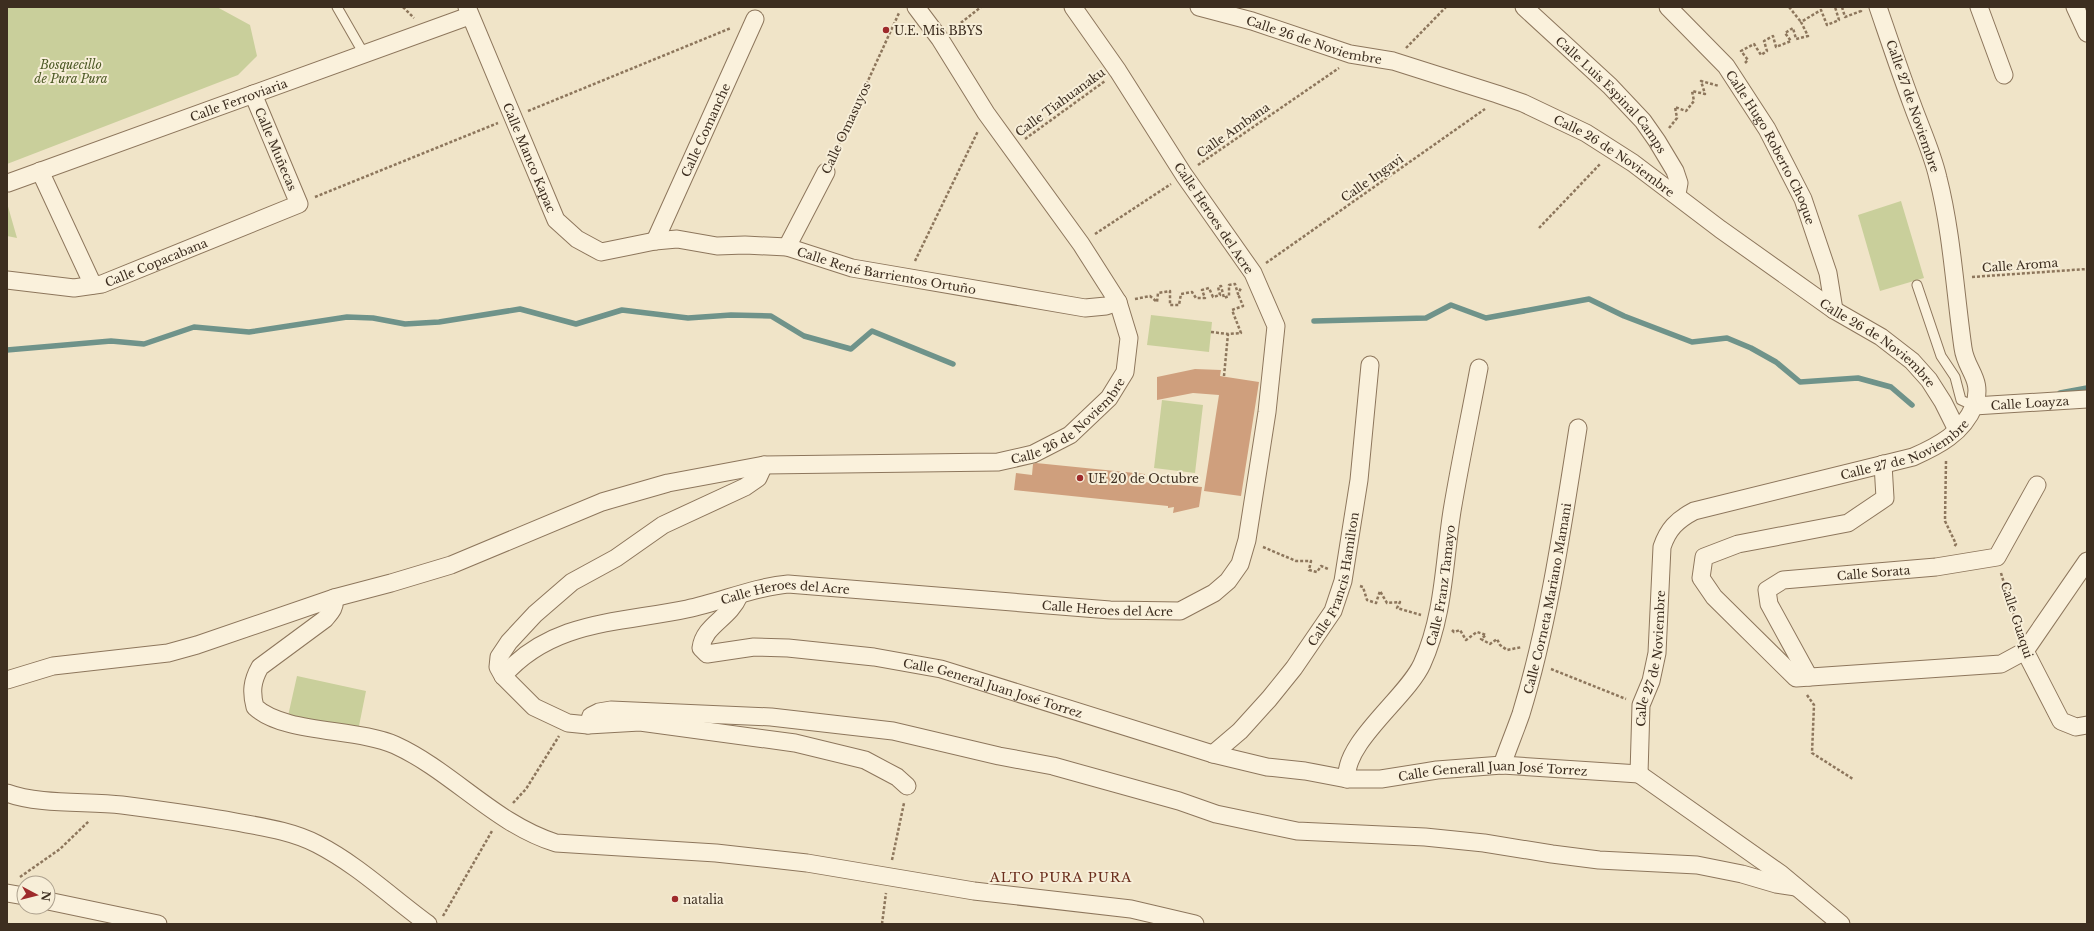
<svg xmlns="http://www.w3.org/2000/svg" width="2094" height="931" viewBox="0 0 2094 931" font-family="'Libre Baskerville',serif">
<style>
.green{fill:#c9cf9b}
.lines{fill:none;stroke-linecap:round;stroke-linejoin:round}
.stream{stroke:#6f938a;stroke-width:5.5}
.building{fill:#cf9f7d}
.service-casing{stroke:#8d765c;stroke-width:11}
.minor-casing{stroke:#8d765c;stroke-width:19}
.path{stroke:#8d765c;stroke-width:2.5;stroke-dasharray:3 2;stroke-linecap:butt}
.service{stroke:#faf1dc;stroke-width:9}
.minor{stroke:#faf1dc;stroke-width:17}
.poi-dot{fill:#9e2a2b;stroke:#f7eed8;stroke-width:1.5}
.labels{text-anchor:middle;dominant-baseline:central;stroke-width:4;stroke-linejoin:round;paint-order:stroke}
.poi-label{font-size:12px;fill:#3d2e20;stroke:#f7eed8;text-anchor:start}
.street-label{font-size:12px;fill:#3d2e20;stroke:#f7eed8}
.park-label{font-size:12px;font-style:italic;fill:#4d5a26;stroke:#f7eed8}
.neighbourhood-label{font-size:13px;letter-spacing:1px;fill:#6b2e1e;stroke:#f7eed8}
</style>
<rect width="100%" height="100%" fill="#f0e4c8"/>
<!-- green -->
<path class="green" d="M7,7H217L250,25L257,56L238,75L7,164Z
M1901,201L1924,278L1880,291L1858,215Z
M7,203L17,238L7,236Z
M1151,315L1212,322L1209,352L1147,345Z
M1162,400L1203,405L1195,473L1154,468Z
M297,676L366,691L358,731L288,716Z"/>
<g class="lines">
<!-- stream -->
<path class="stream" d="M1314,321L1426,318L1451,305L1486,318L1589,299L1624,316L1692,342L1727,338L1751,348L1776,362L1800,382L1858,378L1891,387L1912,405
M7,350L111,341L144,344L194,327L249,332L347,317L373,318L405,324L439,322L520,309L576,324L622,310L688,318L731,315L771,316L804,336L851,349L872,331L953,364
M2060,393L2087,388"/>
</g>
<!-- building -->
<path class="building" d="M1195,369L1221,370L1220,376L1259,382L1241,496L1204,491L1219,395L1193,393L1157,400V377Z
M1036,463L1145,474L1144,482L1202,487L1199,507L1173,513L1174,507L1168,508V506L1014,490L1016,473L1032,475L1033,464Z"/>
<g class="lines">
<defs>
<path id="service" d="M337,7L364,54
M1917,285L1941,356L1955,377L1961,400L1974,406"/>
<g id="minor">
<path id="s1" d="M467,7L556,220L577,239L601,252L655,241L677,239L717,246L745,245L787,247L852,268L1085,308L1106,306L1118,302"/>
<path id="s2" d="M1199,7L1252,21L1350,54L1393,61L1497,94L1523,103L1586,133L1633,163L1720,229L1834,310L1881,337L1912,361L1929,380L1943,402L1957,430"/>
<path id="s3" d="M1524,7L1610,86L1643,121L1657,141L1675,171L1679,183L1677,194"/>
<path id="s4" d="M1668,7L1726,66L1767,129L1803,199L1828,273L1834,310"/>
<path d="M1979,7L2004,75"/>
<path d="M2075,7L2087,33"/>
<path d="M40,171L93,285"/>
<path id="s5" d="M8,183L469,16"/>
<path id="s6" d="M655,241L755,19"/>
<path d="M787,247L826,172"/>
<path id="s7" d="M7,280L74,288L102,284L299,204L253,94"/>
<path id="s8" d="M1974,406L2087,399"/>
<path d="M1883,464L1885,498L1848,523L1738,544L1704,557L1701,578L1714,597L1796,678L2001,664L2025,651L2087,561"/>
<path d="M764,465L758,478L745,487L663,525L616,558L572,582L535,614L509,642L499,657L498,667L503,676L534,707L568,723L588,725L640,722L795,743L865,760L897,777L907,786"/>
<path id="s9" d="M739,596C729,619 704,625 701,648L707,654L754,647L788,648L874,657L941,669L1213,754L1267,767L1305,771L1347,779H1381L1437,770L1502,765L1639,774"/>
<path d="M334,598C336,607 331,612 325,619L260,667C252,681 251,692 255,707C284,734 357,728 395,745C452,771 495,824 556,843L716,853L807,863L974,891L1131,909L1195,924"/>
<path d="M2025,651L2061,721L2076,727L2087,725"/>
<path id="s10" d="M503,676C552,620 620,623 687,609C721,602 754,587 788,584L1110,610L1180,611L1214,593L1228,581L1240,564L1247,540L1267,412L1276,326L1253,273L1184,175L1118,71L1073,7"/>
<path id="s11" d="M1809,677L1769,604L1767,590L1783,580L1936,567L1997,557L2037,485"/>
<path id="s12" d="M7,680L53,666L168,653L197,645L334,598L391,583L451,565L602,502L668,483L764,465L998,462L1033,454L1070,435L1109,398L1125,372L1129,338L1118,302L1081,244L986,113L940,39L916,7"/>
<path d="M588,725L591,716L599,712L611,710L771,717L893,731L999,756L1053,766L1179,801L1216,814L1297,831L1425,837L1484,843L1552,854L1599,860L1697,865L1742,874L1776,884L1796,887"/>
<path id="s13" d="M1213,754L1240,731L1269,699L1294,668L1333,611L1343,581L1359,480L1370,365"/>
<path id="s14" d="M1502,765C1508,748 1515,731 1521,714C1549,622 1563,523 1578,428"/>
<path id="s15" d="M1639,774L1641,705L1651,681L1657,653L1662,547C1668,529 1677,520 1694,511L1913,457C1938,446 1963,433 1974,406C1984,379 1966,371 1963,348C1955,292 1952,233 1938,178C1932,152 1921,129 1912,104C1900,72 1889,39 1878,7"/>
<path d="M1639,774L1781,874L1841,924"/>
<path id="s16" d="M1347,779C1343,743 1407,697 1422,664C1444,616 1444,562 1452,511C1460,463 1470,416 1479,368"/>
<path d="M7,793C39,805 87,801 122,805C160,810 198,815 236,822C263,827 292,831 317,844C358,865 391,897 428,924"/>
<path d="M7,893L24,896"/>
<path d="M48,901L158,924"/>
</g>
</defs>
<!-- service casing -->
<use href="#service" class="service-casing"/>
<!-- minor casing -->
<use href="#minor" class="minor-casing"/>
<!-- path -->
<path class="path" d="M403,7L414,18
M1789,7L1801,22
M1842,7L1845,17L1861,11L1860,9
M953,29L981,7
M1406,48L1446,7
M1745,63L1748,60L1741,51L1754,44L1761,55L1767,51L1764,41L1773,36L1776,47L1791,41L1785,33L1793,28L1796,39L1808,36L1801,22L1821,10L1827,25L1839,20L1835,7
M528,111L731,28
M1669,128L1677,118L1675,107L1686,111L1694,101L1692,91L1705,94L1701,81L1719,86
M1025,139L1105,81
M833,157L899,13
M1198,165L1339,68
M315,197L498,123
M1539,228L1601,163
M1095,234L1171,184
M915,261L978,131
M1266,263L1485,109
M1972,277L2087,269
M1135,299L1150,296L1157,302L1158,293L1170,291V305H1179L1181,294L1192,292L1196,298H1205L1202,290L1209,288L1213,297L1220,295L1218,287L1221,286L1224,298L1229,296V285L1235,284L1238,294L1241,288
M1211,332L1228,334
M1224,376L1228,334L1241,333L1232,310L1243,306L1238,294
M1946,461L1945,521L1956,544L1954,547
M1263,547L1296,561H1311L1309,570L1317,572L1321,566L1328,569
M2001,573L2018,630
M1360,586L1363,587L1367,600L1376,603L1380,591L1387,603L1400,602L1397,608L1421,615
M1452,630L1454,632L1460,630L1466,640L1477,632L1486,635L1481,639L1490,644L1497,639L1500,645L1507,650L1522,647
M1551,669L1626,699
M1807,695L1814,705L1812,753L1853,779
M513,803L526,789L559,736
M892,860L904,803
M20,877L60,849L89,821
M443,916L492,831
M882,924L886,893"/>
<!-- service -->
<use href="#service" class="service"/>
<!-- minor -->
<use href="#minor" class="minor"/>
</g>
<!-- markers -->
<g class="poi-dot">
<circle cx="886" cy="30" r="4"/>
<circle cx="1080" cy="478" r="4"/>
<circle cx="675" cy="899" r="4"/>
</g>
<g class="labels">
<!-- poi labels -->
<g class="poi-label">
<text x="894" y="30">U.E. Mis BBYS</text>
<text x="1088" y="478">UE 20 de Octubre</text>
<text x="683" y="899">natalia</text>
</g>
<!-- street labels -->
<g class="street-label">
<text stroke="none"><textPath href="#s2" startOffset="120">Calle 26 de Noviembre</textPath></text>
<text stroke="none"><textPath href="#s3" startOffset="124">Calle Luis Espinal Camps</textPath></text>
<text stroke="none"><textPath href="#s5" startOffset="245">Calle Ferroviaria</textPath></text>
<text transform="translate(1060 102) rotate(-36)">Calle Tiahuanaku</text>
<text transform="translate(1913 106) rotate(71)">Calle 27 de Noviembre</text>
<text transform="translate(846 128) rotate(-65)">Calle Omasuyos</text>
<text stroke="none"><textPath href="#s6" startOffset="122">Calle Comanche</textPath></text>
<text transform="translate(1233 130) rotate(-35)">Calle Ambana</text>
<text stroke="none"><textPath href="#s4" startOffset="176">Calle Hugo Roberto Choque</textPath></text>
<text transform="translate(276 149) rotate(67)">Calle Muñecas</text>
<text stroke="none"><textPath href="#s2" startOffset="444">Calle 26 de Noviembre</textPath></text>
<text stroke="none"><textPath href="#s1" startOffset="163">Calle Manco Kapac</textPath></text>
<text transform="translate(1372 178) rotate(-35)">Calle Ingavi</text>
<text transform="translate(1214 218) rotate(56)">Calle Heroes del Acre</text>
<text stroke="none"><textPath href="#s7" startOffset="154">Calle Copacabana</textPath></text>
<text transform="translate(2020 265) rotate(-4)">Calle Aroma</text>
<text stroke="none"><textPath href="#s1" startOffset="577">Calle René Barrientos Ortuño</textPath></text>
<text stroke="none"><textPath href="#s2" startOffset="768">Calle 26 de Noviembre</textPath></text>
<text stroke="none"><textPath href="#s8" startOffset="56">Calle Loayza</textPath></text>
<text stroke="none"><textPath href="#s12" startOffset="1108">Calle 26 de Noviembre</textPath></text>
<text stroke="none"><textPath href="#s15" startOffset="500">Calle 27 de Noviembre</textPath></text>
<text stroke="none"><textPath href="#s11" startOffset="207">Calle Sorata</textPath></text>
<text stroke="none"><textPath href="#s13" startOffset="218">Calle Francis Hamilton</textPath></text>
<text stroke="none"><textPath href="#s16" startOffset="221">Calle Franz Tamayo</textPath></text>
<text stroke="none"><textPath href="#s10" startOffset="301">Calle Heroes del Acre</textPath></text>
<text stroke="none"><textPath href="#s14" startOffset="173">Calle Corneta Mariano Mamani</textPath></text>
<text stroke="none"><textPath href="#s10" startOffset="625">Calle Heroes del Acre</textPath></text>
<text transform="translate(2017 620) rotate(72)">Calle Guaqui</text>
<text stroke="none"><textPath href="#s15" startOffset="117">Calle 27 de Noviembre</textPath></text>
<text stroke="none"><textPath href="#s9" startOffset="365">Calle General Juan José Torrez</textPath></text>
<text stroke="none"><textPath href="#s9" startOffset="878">Calle Generall Juan José Torrez</textPath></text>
</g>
<!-- park labels -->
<g class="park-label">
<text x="71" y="64">Bosquecillo<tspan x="71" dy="14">de Pura Pura</tspan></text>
</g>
<!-- neighbourhood labels -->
<g class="neighbourhood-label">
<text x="1061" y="877">ALTO PURA PURA</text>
</g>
</g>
<!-- border -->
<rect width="2094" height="931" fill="none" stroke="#3d2e20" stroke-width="16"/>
<!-- north arrow -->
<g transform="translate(36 895) rotate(97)"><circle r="19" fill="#f7eed8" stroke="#ada18e"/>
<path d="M0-3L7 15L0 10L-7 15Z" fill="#9e2a2b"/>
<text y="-6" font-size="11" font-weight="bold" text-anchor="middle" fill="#3d2e20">N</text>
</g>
</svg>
